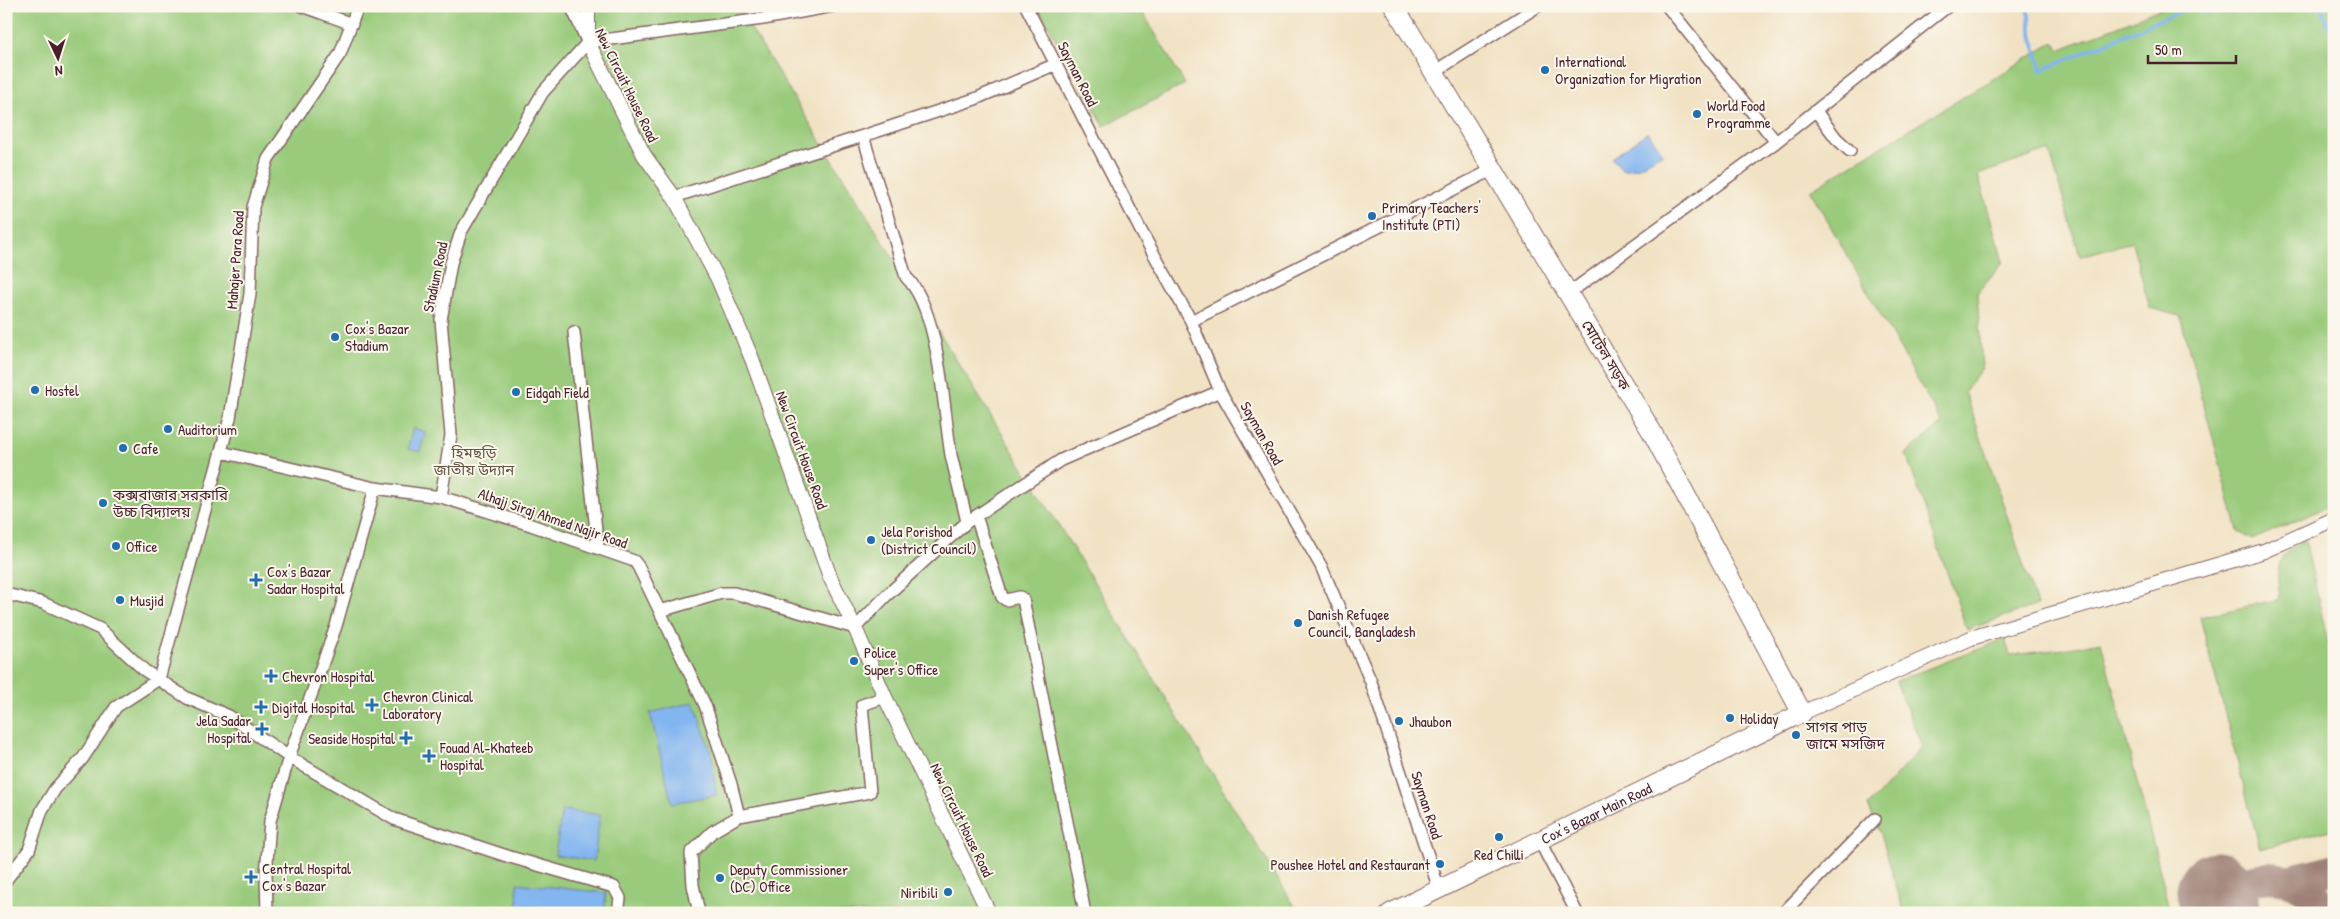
<svg xmlns="http://www.w3.org/2000/svg" width="2340" height="919" viewBox="0 0 2340 919" font-family="'Patrick Hand','Noto Sans Bengali',sans-serif">
<style>
.green{fill:#9acb7b;stroke:#727553}
.water{fill:#83b5f0;stroke:#666a8e}
.lines{fill:none;stroke-linecap:round;stroke-linejoin:round}
.stream{stroke:#83b5f0;stroke-width:4}
.taxiway{stroke:#9e8078;stroke-width:31}
.runway{stroke:#9e8078;stroke-width:79}
.minor-casing{stroke:#846361;stroke-width:14}
.tertiary-casing{stroke:#846361;stroke-width:16}
.primary-casing{stroke:#846361;stroke-width:20}
.trunk-casing{stroke:#846361;stroke-width:21}
.minor{stroke:#fff;stroke-width:11}
.tertiary{stroke:#fff;stroke-width:14}
.primary{stroke:#fff;stroke-width:18}
.trunk{stroke:#fff;stroke-width:19}
.poi-dot{fill:#1f6fb2;stroke:#fbf7ec;stroke-width:2}
.labels{text-anchor:middle;dominant-baseline:central;stroke-width:4;stroke-linejoin:round;paint-order:stroke}
.poi-label{font-size:15px;fill:#4a1f2b;stroke:#fbf7ec;text-anchor:start}
.street-label{font-size:15px;fill:#4a1f2b;stroke:#fbf7ec}
.park-label{font-size:15px;fill:#625343;stroke:#fbf7ec}
</style>
<rect width="100%" height="100%" fill="#fbf7ec"/>
<filter id="ink" filterUnits="userSpaceOnUse"><feTurbulence type="fractalNoise" baseFrequency=".02" numOctaves="2"/><feDisplacementMap in="SourceGraphic" scale="10" xChannelSelector="R" yChannelSelector="G"/><feConvolveMatrix kernelMatrix="1 2 1 2 8 2 1 2 1" color-interpolation-filters="sRGB"/></filter>
<filter id="wash" filterUnits="userSpaceOnUse"><feTurbulence type="fractalNoise" baseFrequency=".0096" numOctaves="4" result="noise"/><feDisplacementMap in="SourceGraphic" scale="20" xChannelSelector="R" yChannelSelector="G"/><feGaussianBlur stdDeviation="1.12" result="paint"/><feColorMatrix in="noise" values="0 0 0 0 0 0 0 0 0 0 0 0 0 0 0 0 0 1.4 0 .05"/><feComposite in="paint" operator="in"/></filter>
<g filter="url(#wash)">
<rect width="100%" height="100%" fill="#f1e2c4"/>
<!-- green -->
<path class="green" d="M6,6H737L1299,913H6Z
M1037,6H1139L1185,84L1104,126Z
M2167,6H2334V504L2252,540L2238,531L2180,316L2150,308L2132,242L2080,256L2049,150L1978,175L2003,262L1977,293L1982,368L1965,391L2037,605L1967,630L1906,454L1942,423L1810,190L2054,42L2059,50Z
M2305,540L2334,669V829L2260,849L2200,617L2280,599C2276,568 2275,555 2305,540Z
M2005,639L2010,655L2064,649L2101,642L2171,913H1904L1882,837L1868,806L1922,747L1896,681Z"/>
<!-- water -->
<path class="water" d="M1648,132L1663,153L1639,167L1623,170L1612,158Z
M413,428L425,432L420,452L408,449Z
M694,702L712,755L716,795L672,803L650,713Z
M562,810L600,815L594,861L555,855Z
M517,883L606,893L604,913H518Z"/>
<g class="lines">
<!-- stream -->
<path class="stream" d="M2027,6L2034,44L2042,70L2193,6
M2197,6L2209,13L2219,6
M2321,6L2334,41"/>
<!-- taxiway -->
<path class="taxiway" d="M2289,880L2334,869
M2210,913C2235,867 2303,865 2327,913"/>
<!-- runway -->
<path class="runway" d="M2216,891L2222,913"/>
</g>
</g>
<g filter="url(#ink)">
<g class="lines">
<defs>
<path id="minor" d="M302,6L352,24
M571,6L587,41
M1026,6L1141,231L1191,321L1220,391L1321,566L1371,682L1439,889
M588,42L763,19L833,6
M1434,72L1538,6
M1816,111L1836,138L1850,151
M863,136L975,99L1056,64
M1776,142L1948,6
M674,197L863,136L906,277C940,310 943,408 951,455C956,477 962,499 967,522
M1569,293L1776,142L1667,6
M1191,321L1494,169
M574,332L598,548
M221,452L375,488L441,497L531,525L634,561L638,566L705,705L731,784L739,816
M441,497L451,435L441,320L451,263L461,232L543,92L588,42
M976,516L1002,597L1006,600L1020,597L1023,599L1085,913
M6,594L43,603L100,629L144,670L187,698L229,716L289,757L394,819L510,857L614,887L620,898L618,913
M660,611L722,593H734L855,628L886,596L967,522L1061,460L1220,391
M1539,840L1577,913
M6,880L29,850L42,810L55,789L83,758L116,707L159,679L230,418L250,294L253,207L268,159L340,54L358,6
M267,913L266,875L270,821L289,757L336,626L375,488
M699,913L693,885L691,853L712,832L739,816L870,792L862,705L885,697
M1783,913L1875,819"/>
<path id="tertiary" d="M588,6V42L644,155L674,197L718,279L752,359L830,577L855,628L885,697L989,913
M1802,713L1971,638L2264,551L2334,519"/>
<g id="primary">
<path id="s1" d="M1390,913L1802,713"/>
</g>
<path id="trunk" d="M1394,6L1652,432L1802,713"/>
</defs>
<!-- minor casing -->
<use href="#minor" class="minor-casing"/>
<!-- tertiary casing -->
<use href="#tertiary" class="tertiary-casing"/>
<!-- primary casing -->
<use href="#primary" class="primary-casing"/>
<!-- trunk casing -->
<use href="#trunk" class="trunk-casing"/>
<!-- minor -->
<use href="#minor" class="minor"/>
<!-- tertiary -->
<use href="#tertiary" class="tertiary"/>
<!-- primary -->
<use href="#primary" class="primary"/>
<!-- trunk -->
<use href="#trunk" class="trunk"/>
</g>
</g>
<!-- markers -->
<g class="poi-dot">
<circle cx="1545" cy="70" r="5"/>
<circle cx="1697" cy="114" r="5"/>
<circle cx="1372" cy="216" r="5"/>
<circle cx="335" cy="337" r="5"/>
<circle cx="35" cy="390" r="5"/>
<circle cx="516" cy="392" r="5"/>
<circle cx="168" cy="429" r="5"/>
<circle cx="123" cy="448" r="5"/>
<circle cx="103" cy="503" r="5"/>
<circle cx="871" cy="540" r="5"/>
<circle cx="116" cy="546" r="5"/>
<path d="M253.5 572.5h5v5h5v5h-5v5h-5v-5h-5v-5h5z"/>
<circle cx="120" cy="600" r="5"/>
<circle cx="1298" cy="623" r="5"/>
<circle cx="854" cy="661" r="5"/>
<path d="M268.5 668.5h5v5h5v5h-5v5h-5v-5h-5v-5h5z"/>
<path d="M369.5 697.5h5v5h5v5h-5v5h-5v-5h-5v-5h5z"/>
<path d="M258.5 699.5h5v5h5v5h-5v5h-5v-5h-5v-5h5z"/>
<circle cx="1730" cy="718" r="5"/>
<circle cx="1399" cy="721" r="5"/>
<path d="M259.5 721.5h5v5h5v5h-5v5h-5v-5h-5v-5h5z"/>
<circle cx="1796" cy="735" r="5"/>
<path d="M403.5 730.5h5v5h5v5h-5v5h-5v-5h-5v-5h5z"/>
<path d="M426.5 748.5h5v5h5v5h-5v5h-5v-5h-5v-5h5z"/>
<circle cx="1499" cy="837" r="5"/>
<circle cx="1440" cy="864" r="5"/>
<path d="M248.5 869.5h5v5h5v5h-5v5h-5v-5h-5v-5h5z"/>
<circle cx="720" cy="878" r="5"/>
<circle cx="948" cy="892" r="5"/>
</g>
<g class="labels">
<!-- poi labels -->
<g class="poi-label">
<text x="1555" y="61">International<tspan x="1555" dy="17">Organization for Migration</tspan></text>
<text x="1707" y="105">World Food<tspan x="1707" dy="17">Programme</tspan></text>
<text x="1382" y="207">Primary Teachers'<tspan x="1382" dy="17">Institute (PTI)</tspan></text>
<text x="345" y="328">Cox's Bazar<tspan x="345" dy="17">Stadium</tspan></text>
<text x="45" y="390">Hostel</text>
<text x="526" y="392">Eidgah Field</text>
<text x="178" y="429">Auditorium</text>
<text x="133" y="448">Cafe</text>
<text x="113" y="494">কক্সবাজার সরকারি<tspan x="113" dy="17">উচ্চ বিদ্যালয়</tspan></text>
<text x="881" y="531">Jela Porishod<tspan x="881" dy="17">(District Council)</tspan></text>
<text x="126" y="546">Office</text>
<text x="267" y="571">Cox's Bazar<tspan x="267" dy="17">Sadar Hospital</tspan></text>
<text x="130" y="600">Musjid</text>
<text x="1308" y="614">Danish Refugee<tspan x="1308" dy="17">Council, Bangladesh</tspan></text>
<text x="864" y="652">Police<tspan x="864" dy="17">Super's Office</tspan></text>
<text x="282" y="676">Chevron Hospital</text>
<text x="383" y="696">Chevron Clinical<tspan x="383" dy="17">Laboratory</tspan></text>
<text x="272" y="707">Digital Hospital</text>
<text x="1740" y="718">Holiday</text>
<text x="251" y="720" text-anchor="end">Jela Sadar<tspan x="251" dy="17">Hospital</tspan></text>
<text x="1409" y="721">Jhaubon</text>
<text x="1806" y="726">সাগর পাড়<tspan x="1806" dy="17">জামে মসজিদ</tspan></text>
<text x="395" y="738" text-anchor="end">Seaside Hospital</text>
<text x="440" y="747">Fouad Al-Khateeb<tspan x="440" dy="17">Hospital</tspan></text>
<text x="1499" y="854" text-anchor="middle">Red Chilli</text>
<text x="1430" y="864" text-anchor="end">Poushee Hotel and Restaurant</text>
<text x="262" y="868">Central Hospital<tspan x="262" dy="17">Cox's Bazar</tspan></text>
<text x="730" y="869">Deputy Commissioner<tspan x="730" dy="17">(DC) Office</tspan></text>
<text x="938" y="892" text-anchor="end">Niribili</text>
</g>
<!-- street labels -->
<g class="street-label">
<text transform="translate(1078 74) rotate(63)">Sayman Road</text>
<text transform="translate(627 85) rotate(64)">New Circuit House Road</text>
<text transform="translate(235 260) rotate(-86)">Mahajer Para Road</text>
<text transform="translate(435 277) rotate(-78)">Stadium Road</text>
<text transform="translate(1606 355) rotate(59)">মোটেল সড়ক</text>
<text transform="translate(1262 433) rotate(60)">Sayman Road</text>
<text transform="translate(802 450) rotate(70)">New Circuit House Road</text>
<text transform="translate(553 518) rotate(19)">Alhajj Siraj Ahmed Najir Road</text>
<text transform="translate(1427 805) rotate(72)">Sayman Road</text>
<text stroke="none"><textPath href="#s1" startOffset="229">Cox's Bazar Main Road</textPath></text>
<text transform="translate(962 820) rotate(64)">New Circuit House Road</text>
</g>
<!-- park labels -->
<g class="park-label">
<text x="474" y="452">হিমছড়ি<tspan x="474" dy="17">জাতীয় উদ্যান</tspan></text>
</g>
</g>
<!-- margin -->
<rect width="2340" height="919" fill="none" stroke="#fbf7ec" stroke-width="25"/>
<!-- north arrow -->
<g transform="translate(58 58) rotate(176)" stroke="#fbf7ec" stroke-width="4" paint-order="stroke">
<path d="M0-4L9 19L0 12L-9 19Z" fill="#4a1f2b"/>
<text y="-8" font-size="14" font-weight="bold" text-anchor="middle" fill="#4a1f2b">N</text>
</g>
<!-- scale -->
<path d="M2148 55v8h88v-8" fill="none" stroke="#4a1f2b" stroke-width="2.5"/>
<text x="2155" y="55" font-size="15" fill="#4a1f2b" stroke="#fbf7ec" stroke-width="4" paint-order="stroke">50 m</text>
</svg>
